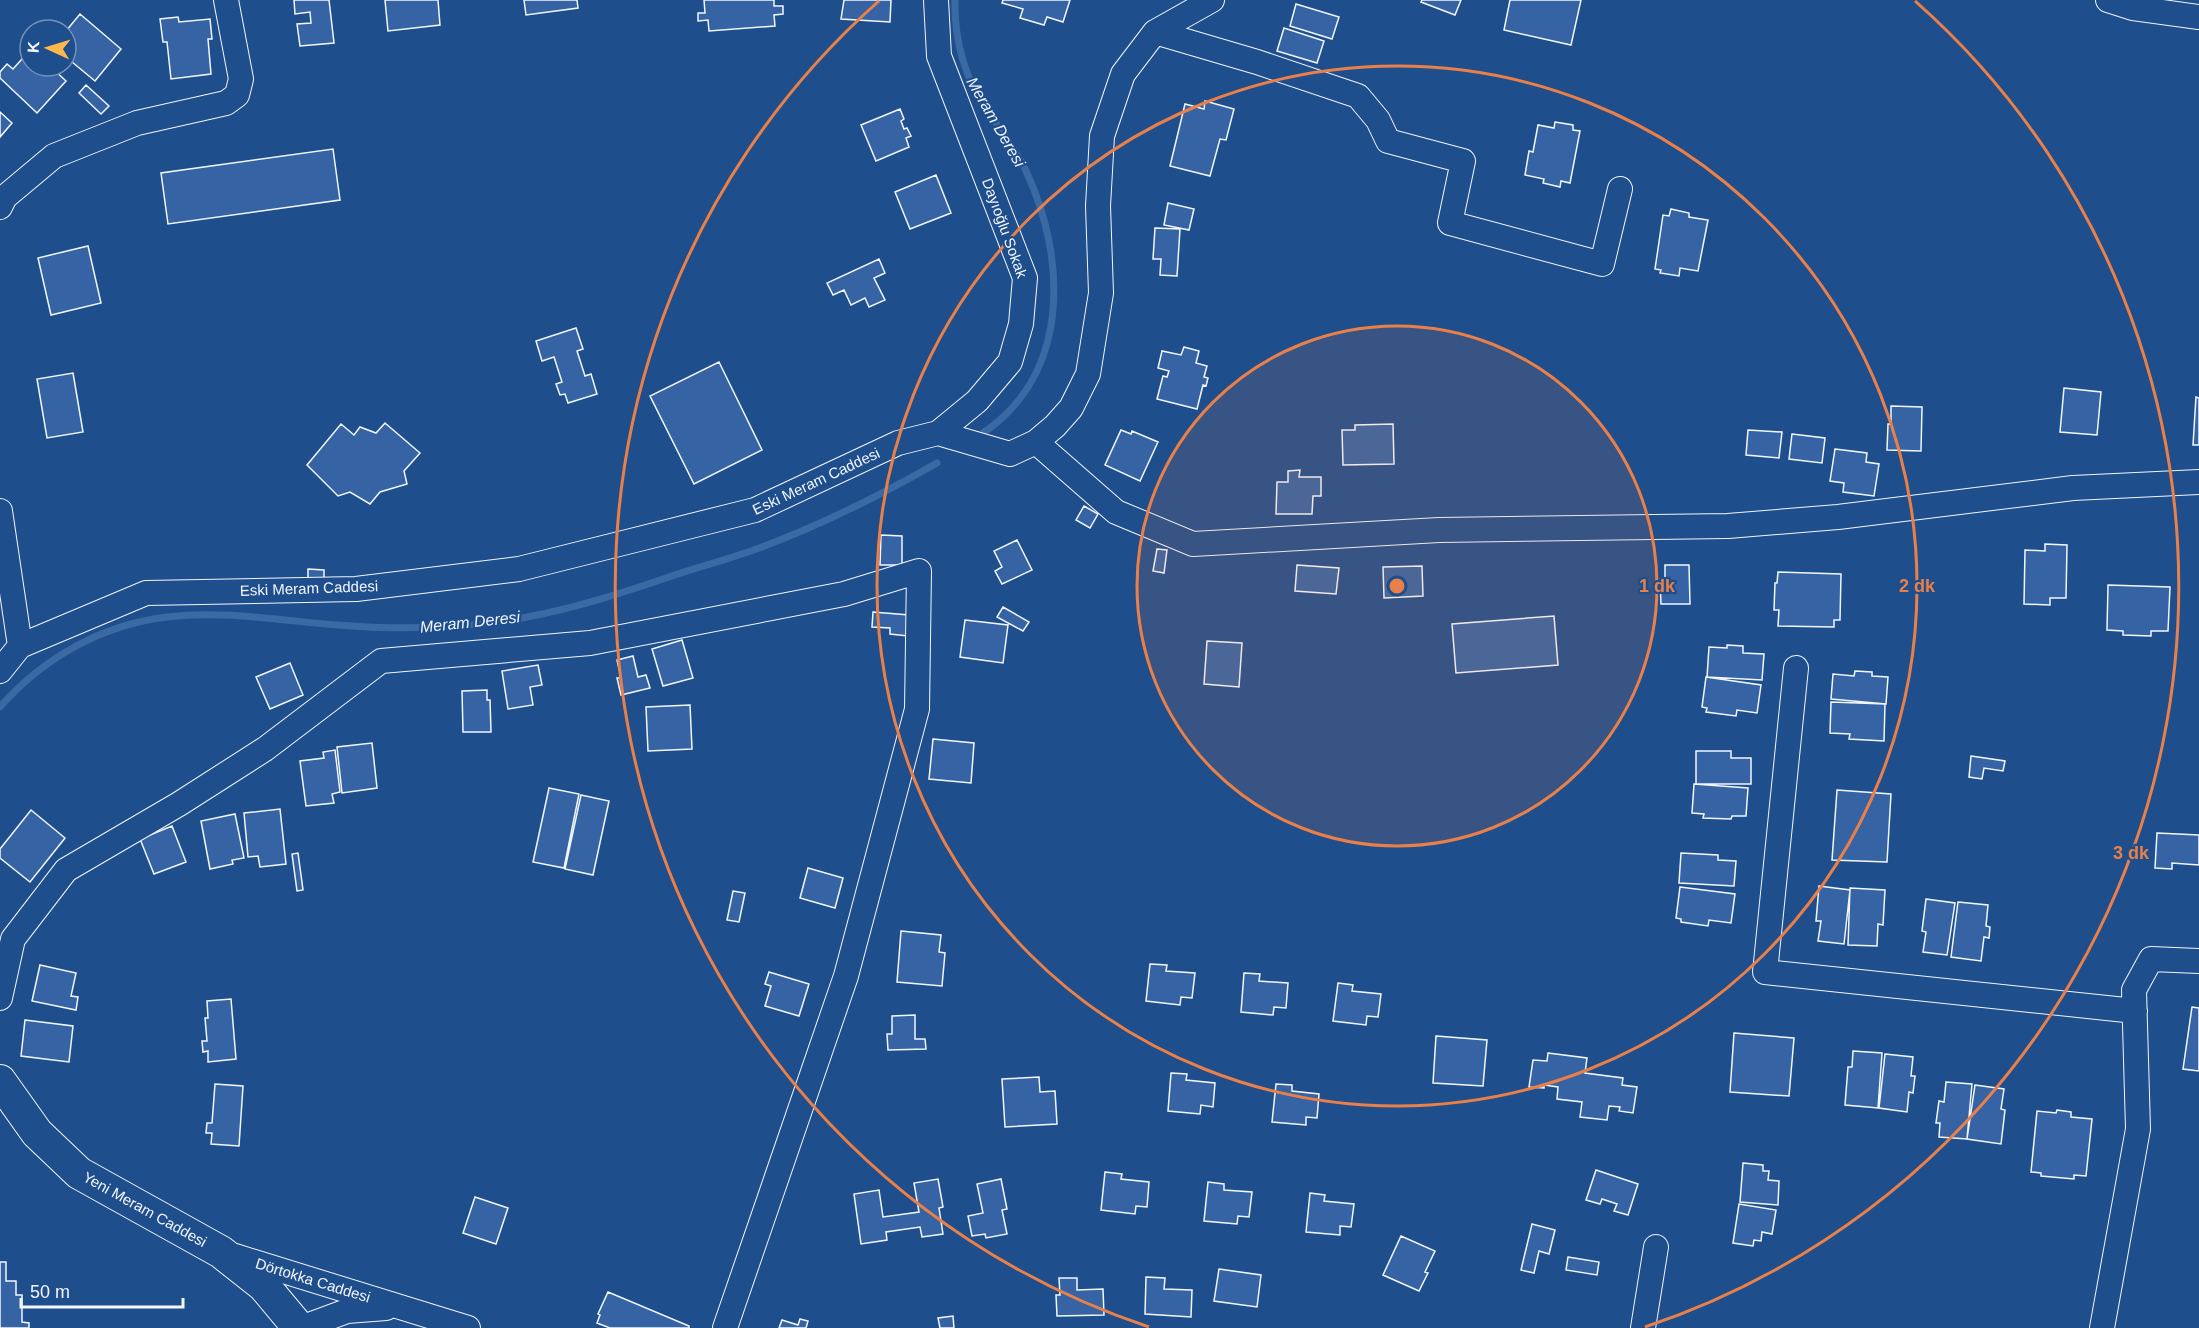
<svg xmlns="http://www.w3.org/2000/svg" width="2199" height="1328" viewBox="0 0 2199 1328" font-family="Arial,sans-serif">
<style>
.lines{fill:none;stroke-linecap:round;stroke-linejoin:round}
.stream{stroke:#3b69a3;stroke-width:7}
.building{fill:#3563a3;stroke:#f2f6ff;stroke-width:1.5}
.minor-casing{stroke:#f2f6ff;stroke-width:26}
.major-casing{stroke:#f2f6ff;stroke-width:34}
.minor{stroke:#1f4e8c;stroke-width:24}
.major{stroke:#1f4e8c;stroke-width:32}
.ring{fill:none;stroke:#ea8049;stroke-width:3}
.labels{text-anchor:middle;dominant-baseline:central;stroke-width:4.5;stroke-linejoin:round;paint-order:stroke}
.street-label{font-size:15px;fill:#f2f6ff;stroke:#1f4e8c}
.water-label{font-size:16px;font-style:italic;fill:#f2f6ff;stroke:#1f4e8c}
.centre{fill:#ea8049;stroke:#1f4e8c;stroke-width:3}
.ring-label{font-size:18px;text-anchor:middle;font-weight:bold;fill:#ea8049;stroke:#1f4e8c;stroke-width:4.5;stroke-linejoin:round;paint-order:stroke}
</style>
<rect width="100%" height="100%" fill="#1f4e8c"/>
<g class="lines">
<!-- stream -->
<path class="stream" d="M955,0C954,39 965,80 988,112C1002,132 1017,151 1027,173C1067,261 1070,374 983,433
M0,707C43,658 103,624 168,617C224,610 282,621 338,625C399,630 461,629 522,618C572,609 619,594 666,578C698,567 730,559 762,547C823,524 881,495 937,463"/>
</g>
<!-- building -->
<path class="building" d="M294,0H329L334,43L300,46L297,24L311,23L310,12L295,14Z
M385,0H438L440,25L388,31Z
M524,0H577L578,8L526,15Z
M704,0H774V6H783V14L774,15L775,26L709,31L708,20L698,21V13H705Z
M844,0H891L890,22L841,19Z
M1003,0H1070L1063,22L1047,17L1044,25L1020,18L1023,9L1002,3Z
M1422,0H1461L1455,15L1421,2Z
M1510,0H1581L1571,45L1504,30Z
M1296,4L1339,17L1332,39L1290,26Z
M80,14L121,49L95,81L66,57V31Z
M178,17L179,22L210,19L212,39H208L211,74L171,79L167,42H163L160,19Z
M1284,28L1324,41L1317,63L1277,51Z
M30,50V66H50L66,81L37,113L0,78V72L7,64L13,69Z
M86,85L109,106L101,114L79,93Z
M1205,101L1234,109L1226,140L1220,139L1210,176L1170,166L1185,104L1204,109Z
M900,109L904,119L901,121L904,129L907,128L911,136L906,138L909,147L876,161L861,125Z
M0,112L12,123L0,137Z
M1555,122L1573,125V130L1580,131L1570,183L1561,181L1560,187L1543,183L1544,179L1525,175L1529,151L1533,152L1538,125L1554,128Z
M333,149L340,200L168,224L161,173Z
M936,175L951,213L910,229L895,192Z
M1168,203L1194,209L1189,230L1164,225Z
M1671,209L1689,213V217L1708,220L1698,271L1680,268L1679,276L1660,273L1661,270L1655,269L1663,215L1669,216Z
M1155,228L1180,229L1177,276L1160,275L1161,259H1153Z
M88,246L101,303L51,315L38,258Z
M879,259L885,273L874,278L885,300L869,307L865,298L851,305L844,290L833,295L827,283Z
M576,328L583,349L577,351L585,376L591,374L597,394L568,403L565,394L560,395L556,384L562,382L554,357L542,361L536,341Z
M1184,347L1199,351L1196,363L1207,366L1204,377L1208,378L1206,386L1203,385L1197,409L1157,399L1163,376L1167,377L1169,371L1158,368L1162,351L1181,355Z
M719,362L762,450L694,484L650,396Z
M73,373L83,432L47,438L37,379Z
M2064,388L2101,392L2097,435L2060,432Z
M2196,397L2199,398V445H2193Z
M1891,406L1922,407L1921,451L1887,450L1888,424H1891Z
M385,423L420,453L404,471L407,484L380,492L370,504L350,492L338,496L307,465L341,424L354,435L360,427L376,433Z
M1393,424L1394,464L1343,465L1342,430H1355V425Z
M1121,430L1131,434L1132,431L1158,442L1140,481L1105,465Z
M1748,430L1782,432L1779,458L1746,455Z
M1792,434L1825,438L1822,463L1789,459Z
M1835,449L1867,453L1866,462L1879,464L1874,496L1843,492L1844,483L1830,481Z
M1300,470L1299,477H1321V496H1313L1312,514H1276L1277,482H1288V471Z
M1084,506L1098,514L1090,528L1076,520Z
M881,535L902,536V565H880Z
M1017,540L1032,570L1002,584L995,571L1002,567L994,551Z
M2045,544L2067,545L2066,598H2050V605L2024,604L2025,550L2045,551Z
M1157,549L1167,550L1164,573L1153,571Z
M1297,565L1339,568L1336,594L1295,591Z
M1665,565H1689L1690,604H1661L1660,579L1665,580Z
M1422,566L1423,596L1384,598L1383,567Z
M308,569L324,570V579L308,578Z
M1778,572L1841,574L1840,620H1834V627L1778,626L1779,610H1774L1775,583H1777Z
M2108,585L2170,587L2168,631H2151V636L2123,635V631L2107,630Z
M1003,607L1029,622L1023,631L997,617Z
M873,612L909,615L908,636L890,634V628L872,627Z
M1554,616L1558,665L1456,673L1452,624Z
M965,620L1008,625L1003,663L960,657Z
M682,640L693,678L663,686L652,649Z
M1207,641L1242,643L1239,687L1204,684Z
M1727,645L1743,646V653L1764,654L1762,680L1707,677L1709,647L1727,648Z
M633,656L638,677L646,675L650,688L621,695L617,678H621L617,660Z
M290,663L303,695L270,709L256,677Z
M538,665L542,685L530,687L533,705L508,709L502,671Z
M1855,671L1872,672V676L1888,677L1886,704L1831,699L1833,674L1854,676Z
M1706,677L1761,685L1757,713L1737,710L1736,716L1706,712L1707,708L1702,707Z
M487,690V700H490L491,732H463L462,691Z
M1831,702L1885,704L1884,741L1849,739L1850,734L1830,733Z
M690,705L692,749L648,751L646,707Z
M933,739L974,743L971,783L929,779Z
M372,743L377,788L342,793L337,747Z
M335,750L340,792L332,794L334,803L306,806L300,761L324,758L323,752Z
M1696,751H1731V758H1751V784H1696Z
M1971,756L2005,761L2003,771L1984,768L1982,779L1969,777Z
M1694,784L1748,788L1746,816H1732L1731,819L1703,818L1704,814L1692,813Z
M549,788L579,794L564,868L533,862Z
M1837,790L1891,794L1887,862L1832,860Z
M581,795L609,801L593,875L565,869Z
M280,809L286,864L260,867L258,856L248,857L244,813Z
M31,810L65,838L30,882L0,858V849Z
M235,814L244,858L232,860L233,864L210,869L201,821Z
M172,826L186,862L154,874L140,839Z
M2157,833L2199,835V865L2172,863V869L2155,868Z
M298,853L303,890L297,891L292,854Z
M1681,853L1718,855V860L1736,861L1734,886L1679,883Z
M808,868L843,878L835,908L800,898Z
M1819,886L1850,890L1844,944L1818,941L1821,921H1816Z
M1680,887L1735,894L1731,923L1709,920L1708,926L1681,922V919L1676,918Z
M1850,888L1885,890L1883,925L1878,924L1877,946L1848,945Z
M733,891L745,893L739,922L727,920Z
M1926,899L1955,903L1947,955L1923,952L1926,932L1922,931Z
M1958,902L1988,905L1986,926L1990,927L1989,938L1984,937L1981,961L1951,957Z
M901,931L941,935L939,952L945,953L942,986L897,982Z
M1150,964L1167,965L1166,971L1195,973L1192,998L1181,997L1180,1005L1146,1001Z
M40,965L76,973L71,996L78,997L76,1010L32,1001Z
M769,972L809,984L799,1016L765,1006L771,986L765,984Z
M1244,973L1260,974L1259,981L1288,983L1286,1008L1274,1007L1273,1015L1241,1012Z
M1338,983L1353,985L1352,991L1381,994L1378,1017L1367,1016L1366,1025L1333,1021Z
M231,999L236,1059L208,1062V1051L203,1052L202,1041H207L205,1018H208L207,1001Z
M2192,1007L2199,1008V1071L2183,1069Z
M915,1015V1039H925L926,1049L888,1050L887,1034H892V1016Z
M25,1020L73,1026L69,1062L21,1056Z
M1734,1033L1794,1038L1789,1096L1730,1092Z
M1436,1036L1487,1040L1483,1086L1433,1083Z
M1853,1051L1882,1053L1878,1108L1845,1105L1848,1067H1852Z
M1548,1053L1587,1058L1585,1073L1623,1078L1622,1085L1637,1087L1633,1113L1619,1111L1620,1107L1609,1106L1607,1120L1580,1117L1582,1102L1557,1099L1558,1087L1544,1085V1088L1529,1087L1533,1060L1547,1061Z
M1885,1054L1913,1057L1911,1076H1915L1913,1093L1909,1092L1907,1112L1879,1108Z
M1171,1073L1187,1074L1186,1080L1215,1083L1213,1107L1201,1105L1200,1114L1168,1111Z
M1039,1077L1040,1092L1055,1091L1057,1124L1005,1127L1002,1079Z
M1946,1082L1972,1084L1967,1139L1939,1137L1940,1123H1936L1939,1101L1944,1102Z
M215,1084L243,1086L239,1146L211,1144L212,1133H206L207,1123H212Z
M1276,1084L1292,1085V1091L1319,1094L1317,1118L1306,1117V1125L1272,1122Z
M1975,1085L2004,1089L2001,1109L2005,1110L2001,1144L1967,1139Z
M2057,1110L2071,1112V1117L2092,1119L2086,1176L2074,1175V1179L2041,1176V1173L2031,1172L2037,1111L2056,1113Z
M1743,1163L1763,1165V1171H1769L1768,1180L1779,1181L1778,1205L1740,1202Z
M1596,1170L1638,1184L1628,1215L1614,1211L1617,1204L1602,1199L1600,1204L1586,1200Z
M1105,1172L1122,1174L1121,1179L1149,1182L1147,1207L1136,1206L1135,1214L1101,1210Z
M938,1179L943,1207L939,1208L943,1234L922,1237L920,1227L886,1232L887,1240L861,1244L854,1194L879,1190L883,1217L919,1212L914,1183Z
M1001,1179L1007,1209L1002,1210L1007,1234L986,1238L985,1234L972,1236L968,1216L983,1213L977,1184Z
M1208,1182L1224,1184V1190L1252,1192L1249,1217L1238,1216L1237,1224L1204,1221Z
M1310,1193L1325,1195L1324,1201L1354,1204L1351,1227L1340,1226V1235L1306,1232Z
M475,1197L508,1208L496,1244L463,1233Z
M1739,1204L1776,1210L1772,1234L1762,1232L1761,1241L1754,1240L1753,1246L1733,1243Z
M1532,1224L1555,1230L1549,1254L1539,1251L1534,1273L1521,1270Z
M1401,1236L1435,1251L1425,1272L1428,1273L1419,1291L1383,1275Z
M1568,1257L1599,1262L1597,1275L1566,1270Z
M0,1262H6V1281H16V1295H22V1322L29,1323V1328H0Z
M1219,1269L1261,1275L1257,1307L1214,1301Z
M1146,1277L1165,1278L1164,1289L1192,1290L1191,1317L1145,1314Z
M1059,1278H1077V1290L1103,1289L1104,1315L1057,1316L1056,1295H1060Z
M608,1292L689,1326V1328H610L597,1323L600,1315L598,1314Z
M953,1316L954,1328H940L938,1318Z
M800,1319L808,1321L806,1328H779L782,1320L798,1325Z"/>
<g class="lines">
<defs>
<path id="minor" d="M936,0L939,56L1025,278L1021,324L1010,362L977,401L938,433
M2108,0L2133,8L2199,17
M1155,32L1257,62L1358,96L1378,120L1388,141L1463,161L1450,223L1602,264L1620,189
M0,207L5,197L54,156L137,123L226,103L237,95L241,79L226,0
M1036,442L1116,512L1193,544L1439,530L1728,526L1838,517L2073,488L2199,482
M0,511L20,646
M1796,668L1765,972L2135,1011
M0,671L20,646L146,593L356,589L519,569L755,510L898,443L938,433L1010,454L1036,442L1055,426L1071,408L1088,374L1101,293L1098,206L1102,136L1123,74L1155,32L1212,0
M0,998L13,939L66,870L179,804L265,749L381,661L590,643L844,594L919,571L917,709L846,976L725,1328
M235,1256L468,1328
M301,1328L347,1311L386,1308
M1643,1328L1656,1247
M2102,1328L2138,1129L2134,990L2151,959L2199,961"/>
<path id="major" d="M0,1081L37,1133L79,1173L221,1252L264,1286L299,1328"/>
</defs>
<!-- minor casing -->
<use href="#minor" class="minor-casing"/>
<!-- major casing -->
<use href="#major" class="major-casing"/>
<!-- minor -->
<use href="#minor" class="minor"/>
<!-- major -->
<use href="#major" class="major"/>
</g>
<!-- distance rings -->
<circle cx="1397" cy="586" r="260" fill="#ea8049" fill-opacity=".12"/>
<g class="ring">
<circle cx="1397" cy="586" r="260"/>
<circle cx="1397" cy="586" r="520"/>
<path d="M1149 1327A781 781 0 0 1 879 1M1915 1A781 781 0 0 1 1645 1327"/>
</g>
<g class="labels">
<!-- street labels -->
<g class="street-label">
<text transform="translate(1005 228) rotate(70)">Dayıoğlu Sokak</text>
<text transform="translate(816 481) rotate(-25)">Eski Meram Caddesi</text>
<text transform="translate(309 588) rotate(-2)">Eski Meram Caddesi</text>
<text transform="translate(145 1209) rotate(29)">Yeni Meram Caddesi</text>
<text transform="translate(313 1280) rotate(17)">Dörtokka Caddesi</text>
</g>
<!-- water labels -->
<g class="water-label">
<text transform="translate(996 122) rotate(60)">Meram Deresi</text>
<text transform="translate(470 622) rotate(-6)">Meram Deresi</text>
</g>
</g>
<circle cx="1397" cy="586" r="9" class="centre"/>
<g class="ring-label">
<text x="1657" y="592">1 dk</text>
<text x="1917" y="592">2 dk</text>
<text x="2131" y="859">3 dk</text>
</g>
<!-- north arrow -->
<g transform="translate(48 48) rotate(274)"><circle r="28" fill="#1f4e8c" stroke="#7391ba" stroke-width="1.5"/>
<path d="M0-4.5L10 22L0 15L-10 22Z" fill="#ffb74d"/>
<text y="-9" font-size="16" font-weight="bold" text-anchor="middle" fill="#f2f6ff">K</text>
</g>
<!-- scale -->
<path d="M21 1298v9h162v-9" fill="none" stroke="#f2f6ff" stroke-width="3"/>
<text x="30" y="1298" font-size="18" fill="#f2f6ff" stroke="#1f4e8c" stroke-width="4.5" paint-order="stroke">50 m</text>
</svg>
